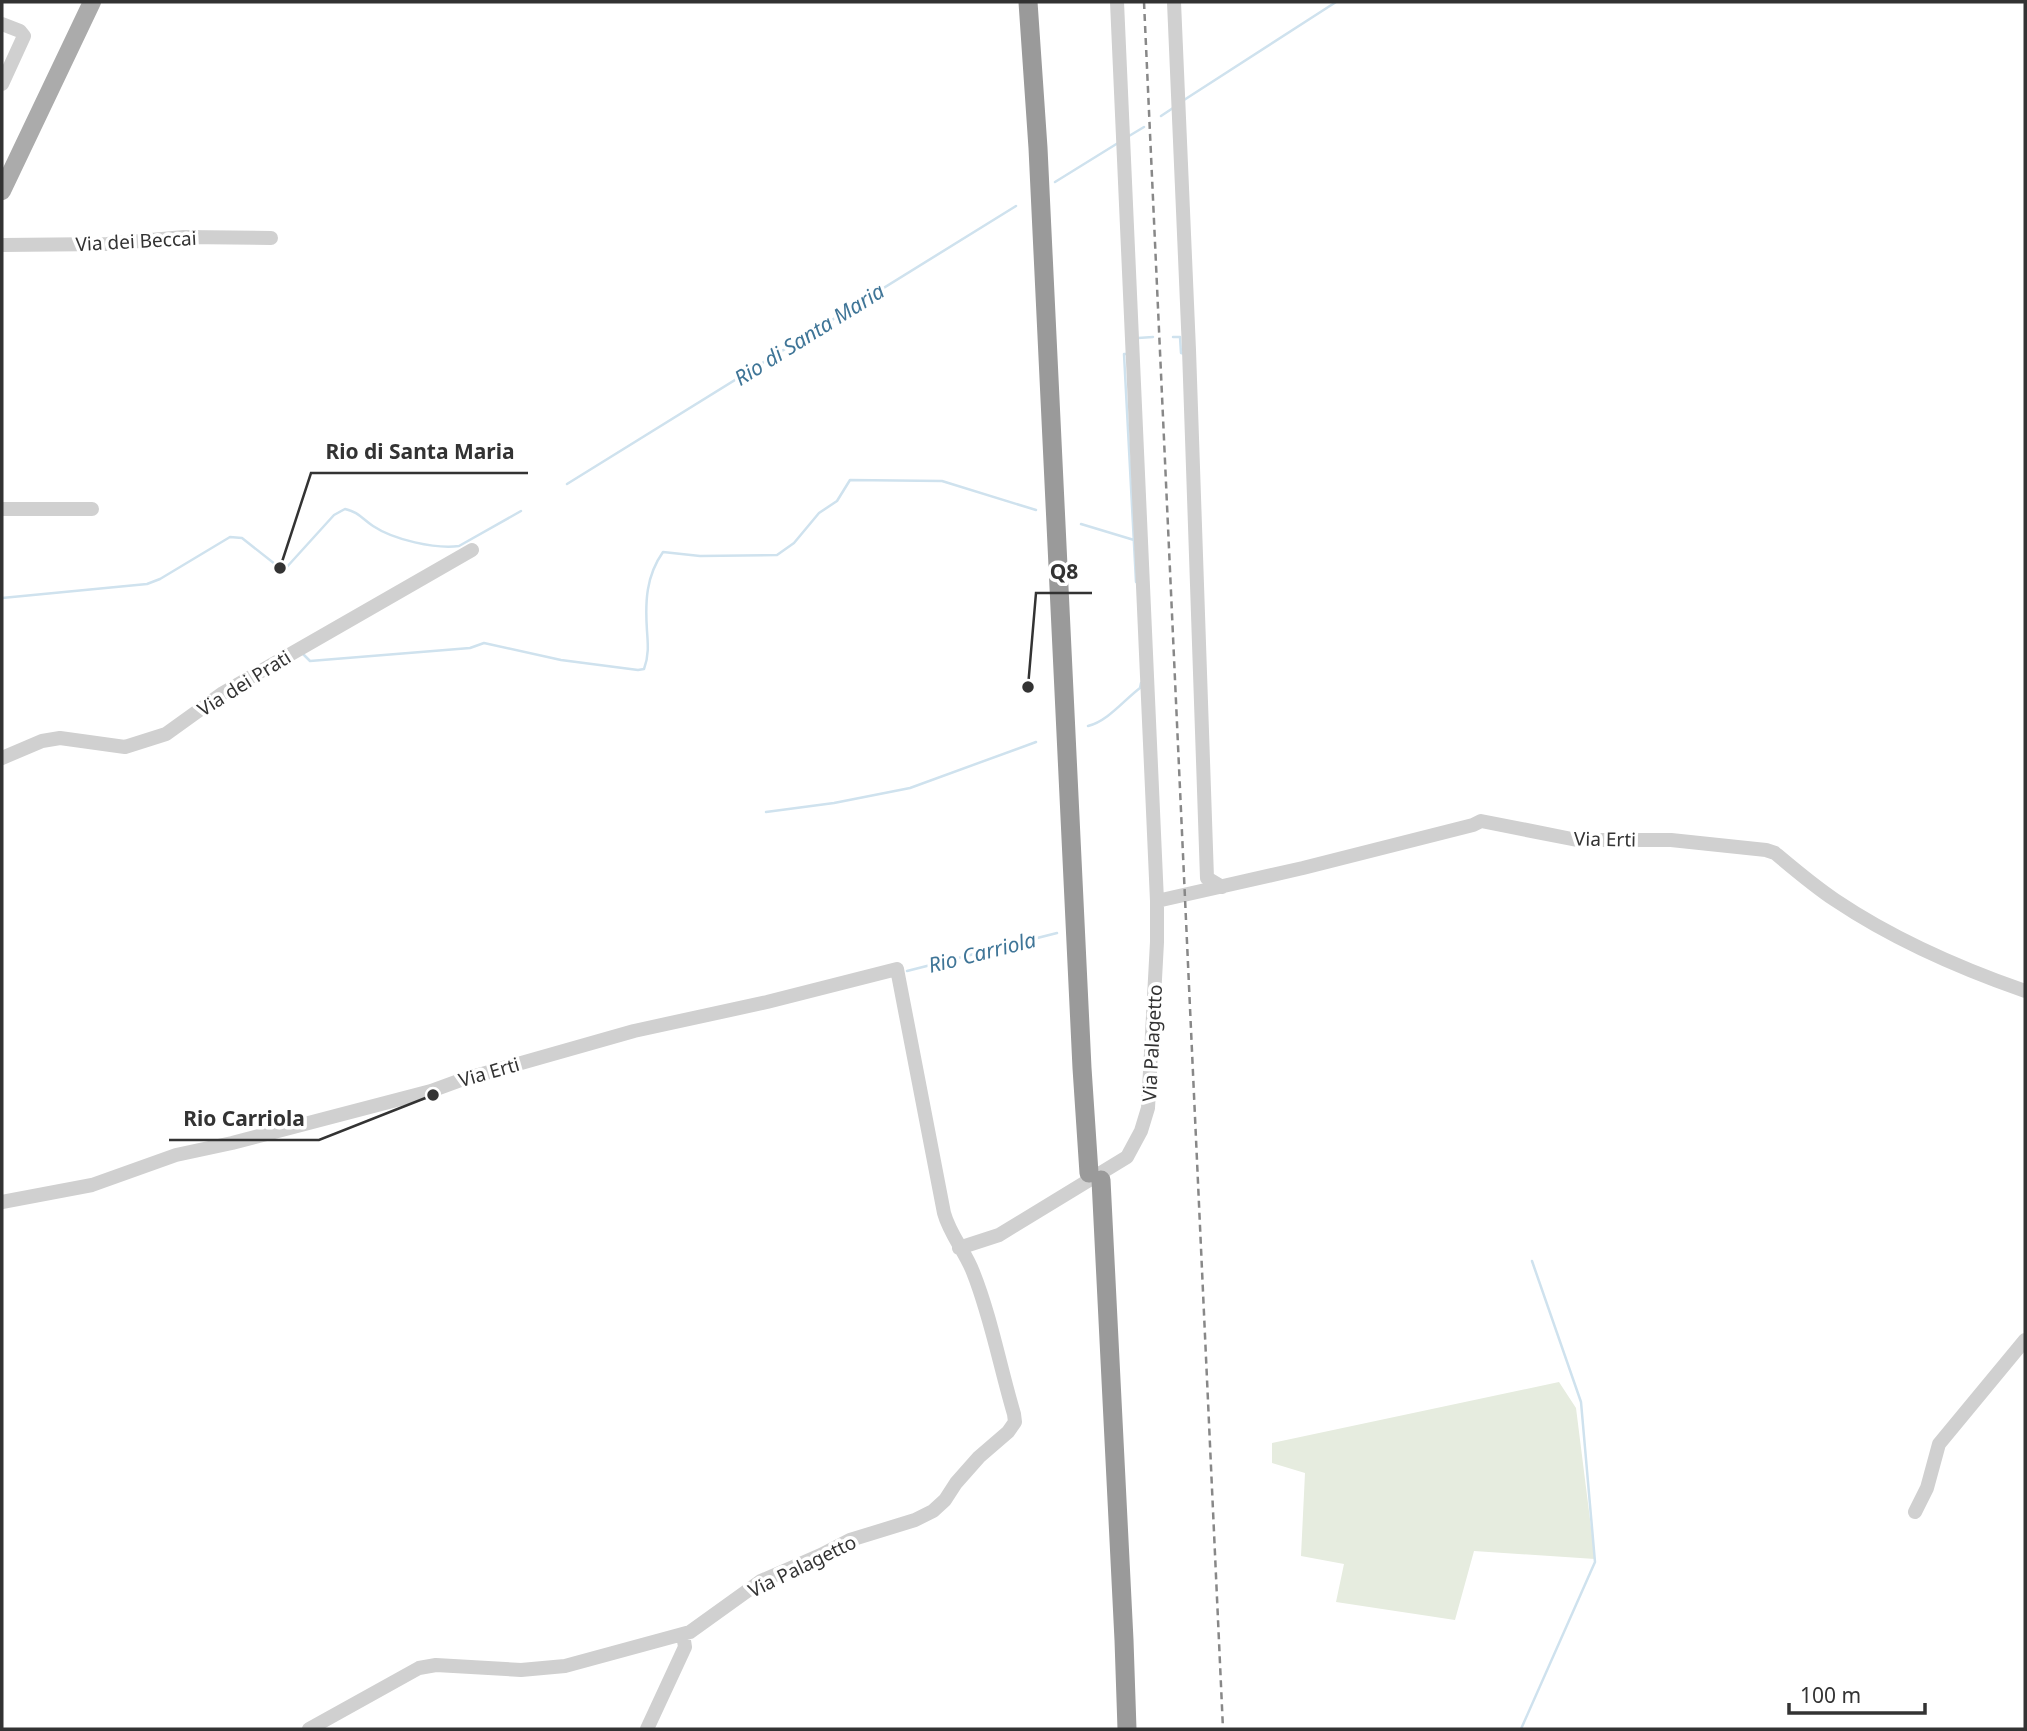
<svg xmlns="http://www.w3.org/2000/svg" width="2027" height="1731" viewBox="0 0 2027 1731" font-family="'Noto Sans',sans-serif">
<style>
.green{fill:#e6ecdf}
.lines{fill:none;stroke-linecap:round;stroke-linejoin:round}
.stream{stroke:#cfe2ee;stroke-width:2.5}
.minor{stroke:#d0d0d0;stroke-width:14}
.major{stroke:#ababab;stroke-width:18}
.highway{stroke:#9a9a9a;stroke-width:19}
.rail{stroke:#888;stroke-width:2.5;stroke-dasharray:7 5;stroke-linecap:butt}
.labels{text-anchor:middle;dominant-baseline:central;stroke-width:7;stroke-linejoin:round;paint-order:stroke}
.street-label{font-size:19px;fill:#333;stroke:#fff}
.water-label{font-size:21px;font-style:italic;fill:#3f7597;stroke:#fff}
.leader{fill:none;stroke:#333;stroke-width:2.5}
.callout-dot{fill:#333;stroke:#fff;stroke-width:2.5}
.callout-label{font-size:21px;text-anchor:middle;font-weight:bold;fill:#333;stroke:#fff;stroke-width:7;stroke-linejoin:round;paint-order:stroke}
</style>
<rect width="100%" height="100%" fill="#fff"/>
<!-- green -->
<path class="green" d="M1559,1382L1576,1408L1595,1559L1474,1551L1455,1620L1336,1602L1344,1564L1301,1556L1305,1473L1272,1463V1443Z"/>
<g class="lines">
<!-- stream -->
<path class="stream" d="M1184,100L1336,2
M1161,116L1173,108
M1129,136L1144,127
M1055,182L1118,143
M1173,337H1180L1181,353L1185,354
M1138,338L1153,337
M1128,354H1124L1136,582
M567,484L1016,206
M1081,524L1134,540
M2,598L147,584L160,579L230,537L242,538L280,568L285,569L334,515L345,509C359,512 362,519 373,526C394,540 435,549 459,546L521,511
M303,654L310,661L470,648L484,643L561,660L638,670L644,669C649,656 648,644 647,631C645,602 646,576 663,552L700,556L777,555L794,543L819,513L837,501L850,480L942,481L1036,510
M1088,726C1108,721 1124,700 1140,688L1141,683
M766,812L834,803L910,788L1036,742
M907,971L1057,933
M1521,1729L1595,1562L1581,1402L1532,1261"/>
<!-- minor -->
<path class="minor" d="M1174,2L1189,350L1207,878L1222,887
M2,24L20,31L24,36L2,84
M2,245L107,244L184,237L271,238
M2,509H92
M2,758L42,741L60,738L125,747L166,734L223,693L472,550
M1157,901L1303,868L1473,825L1481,821L1577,840H1671L1766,850L1775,853C1794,869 1814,886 1835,900C1893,939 1959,968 2025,991
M2,1202L92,1185L176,1155L232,1143L431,1091L461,1080L634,1031L767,1002L897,969L944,1213C950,1235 965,1251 973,1272C991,1317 1000,1367 1014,1414L1015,1422L1008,1432L979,1457L956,1483L945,1500L933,1511L915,1520L850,1540L821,1555L761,1581L690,1632L565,1666L521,1670L436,1665L419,1668L309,1729
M959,1248L999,1235L1127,1157L1141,1131L1148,1108L1157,942V901L1117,2
M1915,1512L1927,1488L1939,1444L2025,1340
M647,1729L685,1647L683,1634"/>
<!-- major -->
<path class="major" d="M2,191L92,2"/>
<!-- highway -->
<path class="highway" d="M1028,2L1038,148L1082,1068L1089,1173
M1101,1180L1124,1640L1127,1729"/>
<!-- rail -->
<path class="rail" d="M1144,2L1223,1729"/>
</g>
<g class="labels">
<!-- street labels -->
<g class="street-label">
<text transform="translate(136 241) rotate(-3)">Via dei Beccai</text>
<text transform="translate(244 683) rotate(-32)">Via dei Prati</text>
<text transform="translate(1605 839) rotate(1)">Via Erti</text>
<text transform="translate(1152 1043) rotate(-87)">Via Palagetto</text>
<text transform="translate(489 1072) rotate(-16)">Via Erti</text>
<text transform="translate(802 1566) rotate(-26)">Via Palagetto</text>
</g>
<!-- water labels -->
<g class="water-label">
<text transform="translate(809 334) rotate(-32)">Rio di Santa Maria</text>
<text transform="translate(982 952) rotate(-14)">Rio Carriola</text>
</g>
</g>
<!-- callouts -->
<path class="leader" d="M280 568L311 473H528M1028 687L1036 593H1092M433 1095L319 1140H169"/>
<g class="callout-dot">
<circle cx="280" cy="568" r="7"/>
<circle cx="1028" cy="687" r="7"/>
<circle cx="433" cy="1095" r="7"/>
</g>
<g class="callout-label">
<text x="420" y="459">Rio di Santa Maria</text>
<text x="1064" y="579">Q8</text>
<text x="244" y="1126">Rio Carriola</text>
</g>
<!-- border -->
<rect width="2027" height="1731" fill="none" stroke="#333333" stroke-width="7"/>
<!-- scale -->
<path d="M1789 1703v10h136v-10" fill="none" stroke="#333333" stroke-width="3.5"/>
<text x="1800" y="1703" font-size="21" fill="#333333" stroke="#ffffff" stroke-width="5" paint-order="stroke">100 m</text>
</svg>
